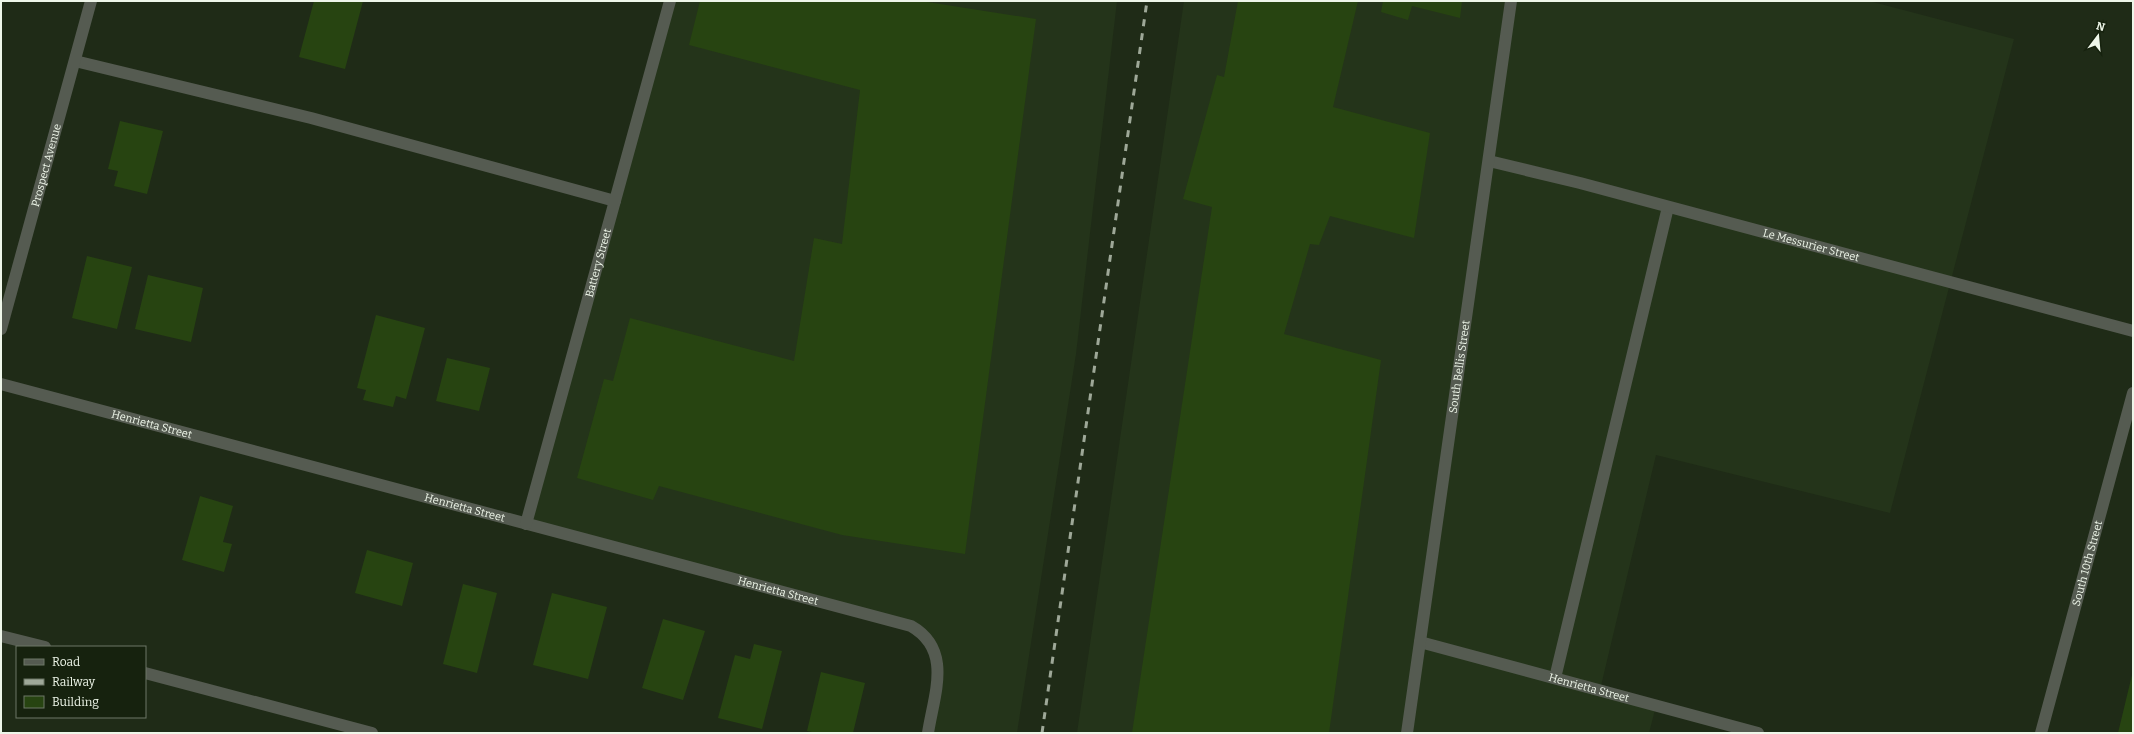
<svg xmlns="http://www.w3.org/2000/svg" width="2134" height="734" viewBox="0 0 2134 734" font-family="Bitter,serif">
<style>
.built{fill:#24341a}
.building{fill:#274411}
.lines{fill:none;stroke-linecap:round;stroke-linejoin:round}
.service{stroke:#555b51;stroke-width:12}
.minor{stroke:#555b51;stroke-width:12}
.tertiary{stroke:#555b51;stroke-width:12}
.rail{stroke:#9ea898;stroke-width:3;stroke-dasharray:7 7;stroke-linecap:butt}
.labels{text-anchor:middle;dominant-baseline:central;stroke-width:3;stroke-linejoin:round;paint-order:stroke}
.street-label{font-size:11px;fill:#eef6e9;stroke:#16220e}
</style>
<rect width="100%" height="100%" fill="#1f2b17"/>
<!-- built -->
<path class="built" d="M670,1H1117L1076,354L1017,733H928L938,672L922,633L526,524Z
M1184,1H1869L2014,39L1890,513L1656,455L1600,690L1656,706L1649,733H1077Z"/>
<!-- building -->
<path class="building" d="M314,1H363L345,69L299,57Z
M700,1H921L1036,19L965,554L842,535L659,486L653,500L577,478L604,379L613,381L630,318L794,361L814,238L842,244L860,90L689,45Z
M1238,1H1358L1333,107L1430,133L1414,238L1330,216L1319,245L1310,244L1284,334L1381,360L1329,733H1132L1212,207L1183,199L1217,75L1224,77Z
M1383,1H1462L1460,18L1412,6L1408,20L1381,12Z
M120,121L163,131L147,194L114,186L118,171L108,169Z
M87,256L132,267L117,329L72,318Z
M148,275L203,288L191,342L135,329Z
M376,315L425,328L406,399L396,396L393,407L363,400L366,390L357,388Z
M447,358L490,368L479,411L436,401Z
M200,496L233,506L223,542L232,544L224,572L182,560Z
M367,550L413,563L402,606L355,593Z
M463,584L497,593L477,673L443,664Z
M552,593L607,607L588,679L533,665Z
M663,619L705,631L683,700L642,688Z
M754,644L782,651L762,729L718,718L735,655L750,659Z
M821,672L865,683L853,733H817L807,731Z
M2132,675L2133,733H2118Z"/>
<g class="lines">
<!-- service -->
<path class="service" d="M75,61L311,118L615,201
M1,636L45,647
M145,673L372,733
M1555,678L1668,207"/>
<!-- minor -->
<g class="minor">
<path id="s1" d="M1489,161L1580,183L2133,331"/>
<path id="s2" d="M1,384L911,626C953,650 934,694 928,733"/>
<path id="s3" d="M526,524L670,1"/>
<path id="s4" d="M1420,642L1758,733"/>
<path id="s5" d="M1407,733L1511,1"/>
</g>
<!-- tertiary -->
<g class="tertiary">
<path id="s6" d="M1,329L91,1"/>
<path id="s7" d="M2041,733L2133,393"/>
</g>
<!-- rail -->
<path class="rail" d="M1042,733L1147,1"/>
</g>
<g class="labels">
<!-- street labels -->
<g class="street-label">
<text stroke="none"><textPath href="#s6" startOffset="170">Prospect Avenue</textPath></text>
<text stroke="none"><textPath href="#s1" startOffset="333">Le Messurier Street</textPath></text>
<text stroke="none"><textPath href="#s3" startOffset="271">Battery Street</textPath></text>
<text stroke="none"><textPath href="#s5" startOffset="370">South Bellis Street</textPath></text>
<text stroke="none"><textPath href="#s2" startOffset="156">Henrietta Street</textPath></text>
<text stroke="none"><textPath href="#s2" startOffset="480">Henrietta Street</textPath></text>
<text stroke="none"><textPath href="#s7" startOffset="176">South 10th Street</textPath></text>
<text stroke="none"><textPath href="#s2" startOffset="804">Henrietta Street</textPath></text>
<text stroke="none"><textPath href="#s4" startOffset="175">Henrietta Street</textPath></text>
</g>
</g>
<!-- border -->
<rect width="2134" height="734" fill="none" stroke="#eef6e9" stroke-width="4"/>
<!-- legend -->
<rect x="16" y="646" width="130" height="72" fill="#16220e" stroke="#6c7766"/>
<rect x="24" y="659" width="20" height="6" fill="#555b51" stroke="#6c7766"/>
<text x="52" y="666" font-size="12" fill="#eef6e9">Road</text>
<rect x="24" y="679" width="20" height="6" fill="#9ea898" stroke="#6c7766"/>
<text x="52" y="686" font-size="12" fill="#eef6e9">Railway</text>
<rect x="24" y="696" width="20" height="12" fill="#274411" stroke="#6c7766"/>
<text x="52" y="706" font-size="12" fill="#eef6e9">Building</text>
<!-- north arrow -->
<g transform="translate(2098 36) rotate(16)" stroke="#16220e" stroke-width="3" paint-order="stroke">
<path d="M0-3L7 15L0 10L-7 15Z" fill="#eef6e9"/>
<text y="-6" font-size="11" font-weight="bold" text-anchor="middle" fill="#eef6e9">N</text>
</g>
</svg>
